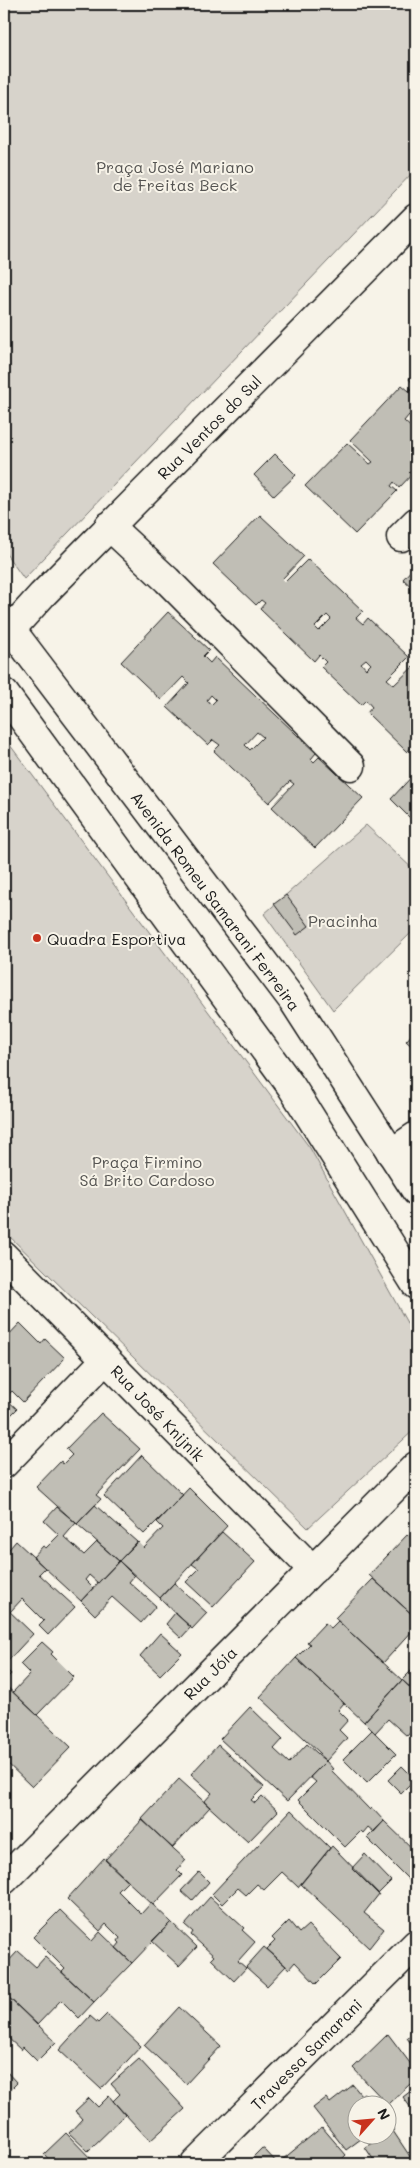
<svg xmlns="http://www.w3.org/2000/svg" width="420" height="2168" viewBox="0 0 420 2168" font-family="Mali,sans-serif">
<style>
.green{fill:#d7d3cb;stroke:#7a7874}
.building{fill:#c0beb5;stroke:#1c1c1c;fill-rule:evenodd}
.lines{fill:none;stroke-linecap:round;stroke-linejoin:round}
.minor-casing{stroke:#1c1c1c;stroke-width:31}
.tertiary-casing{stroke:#1c1c1c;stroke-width:31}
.minor{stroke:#f7f3e8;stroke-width:28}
.tertiary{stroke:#f7f3e8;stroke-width:28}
.poi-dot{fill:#c8321e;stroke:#f7f3e8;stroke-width:2}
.labels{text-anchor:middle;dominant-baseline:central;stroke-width:4;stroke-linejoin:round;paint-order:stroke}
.park-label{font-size:16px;fill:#545351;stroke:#f7f3e8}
.street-label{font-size:16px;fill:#1c1c1c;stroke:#f7f3e8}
.poi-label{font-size:16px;fill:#1c1c1c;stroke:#f7f3e8;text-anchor:start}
</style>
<rect width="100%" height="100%" fill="#f7f3e8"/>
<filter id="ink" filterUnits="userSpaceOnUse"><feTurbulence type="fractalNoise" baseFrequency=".02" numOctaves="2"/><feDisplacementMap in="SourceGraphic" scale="10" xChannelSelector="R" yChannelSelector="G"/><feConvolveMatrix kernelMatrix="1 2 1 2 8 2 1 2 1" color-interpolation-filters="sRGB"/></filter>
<g filter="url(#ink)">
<!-- green -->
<path class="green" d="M4,4H416V169L24,579L4,551Z
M4,737L310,1148L416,1339V1428L308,1528L4,1231Z
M366,825L416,872V928L333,1010L264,914Z"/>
<!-- building -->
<path class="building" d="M416,371V422L409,415L404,421L416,432V470L399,488L394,482L391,486L397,491L355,534L305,486L347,443L370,464L373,462L350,440L402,385L409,391L414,385L409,379Z
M275,454L296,475L274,496L254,475Z
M260,515L304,556L282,579L285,582L308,559L363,611L356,618L363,624L368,618L409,657L387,679L394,685L416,664V742L407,752L367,713L372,707L366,700L361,705L321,667L326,662L319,655L314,661L260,609L265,603L261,600L256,605L213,564ZM327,615L331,619L319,631L315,627ZM366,659L371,664L366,669L361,663Z
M416,565V591L403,579Z
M168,612L209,650L203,656L210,663L215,657L316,753L311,759L314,762L319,757L363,798L315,848L272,807L294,784L290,781L269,803L214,751L220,745L213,740L208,745L167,707L189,683L183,677L161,700L121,662ZM211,695L216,700L211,705L207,700ZM257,732L263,737L250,750L245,745Z
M416,772V824L391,799Z
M286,895L309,926L297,935L274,904Z
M416,1030V1050L406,1041Z
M20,1323L41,1344L45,1339L65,1358L23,1402L12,1391L5,1398L17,1409L4,1422V1340Z
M101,1413L140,1449L96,1495L101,1499L77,1524L36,1487L61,1461L63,1464L72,1455L66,1449Z
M142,1455L183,1495L144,1534L104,1496Z
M189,1488L227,1526L160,1598L119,1561L138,1542L144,1548L163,1528L157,1522Z
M95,1505L137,1542L119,1561L77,1524Z
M57,1507L76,1523L64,1537L84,1555L97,1542L119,1561L98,1583L89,1575L85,1580L93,1588L81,1601L33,1557L43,1546L46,1548L59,1535L44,1521Z
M222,1532L255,1562L213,1607L186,1582L199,1569L192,1564Z
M408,1534L416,1541V1618L369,1575Z
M16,1541L45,1568L39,1574L75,1607L48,1635L39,1626L44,1621L22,1599L10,1612L4,1606V1555Z
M119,1561L134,1576L129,1582L156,1606L141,1623L112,1597L95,1615L81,1601Z
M373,1579L416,1618V1627L383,1663L335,1618Z
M174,1583L207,1613L192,1629L160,1598Z
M4,1606L33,1634L4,1665Z
M175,1613L191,1627L181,1638L166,1624Z
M338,1621L402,1680L364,1722L296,1658L310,1644L307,1642L325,1623L331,1628Z
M160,1633L182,1653L160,1675L140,1656Z
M42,1642L53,1652L51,1654L74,1677L37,1715L13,1692L30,1674L20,1664Z
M296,1658L344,1703L338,1710L348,1720L339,1730L347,1738L326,1761L318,1755L320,1753L260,1697Z
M416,1666V1693L402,1680Z
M4,1667L11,1674L4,1681Z
M402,1680L416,1693V1726L407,1736L388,1719L375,1733L364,1722Z
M4,1684L71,1747L32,1787L4,1760Z
M250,1707L283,1739L274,1749L289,1763L307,1744L326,1761L287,1801L220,1739Z
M372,1730L396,1754L367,1783L343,1759Z
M218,1745L264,1787L251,1800L255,1803L262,1796L278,1811L248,1842L204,1802L212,1793L191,1774Z
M326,1761L333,1769L331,1770L370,1810L372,1808L384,1821L374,1832L368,1827L363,1833L361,1831L345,1847L298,1800L316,1782L310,1777Z
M402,1766L415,1779L401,1793L388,1780Z
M179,1779L210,1807L172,1848L142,1819Z
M291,1810L330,1848L298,1887L282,1872L264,1890L257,1884L246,1895L238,1888L222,1904L212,1894Z
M142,1820L186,1860L177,1870L182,1875L153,1905L105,1860Z
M384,1821L416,1852V1887L367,1838Z
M332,1846L379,1894L364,1913L384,1929L369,1948L301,1884Z
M365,1854L391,1881L378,1894L352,1868Z
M104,1858L128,1881L118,1891L141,1914L151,1903L171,1922L132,1963L116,1948L120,1943L118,1941L120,1938L106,1924L100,1931L67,1899Z
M199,1872L209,1882L192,1901L181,1891Z
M210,1897L244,1928L242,1930L255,1942L238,1961L246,1968L234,1981L211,1959L214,1956L191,1935L193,1932L185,1925Z
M60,1910L92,1941L100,1932L132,1963L94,2002L62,1972L65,1969L33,1937Z
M289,1921L299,1933L308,1925L341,1959L316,1984L295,1962L289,1969L267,1949L275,1941L272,1938Z
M171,1922L197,1947L179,1966L152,1941Z
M264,1947L286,1966L267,1986L246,1967Z
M18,1951L36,1967L45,1957L94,2002L79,2018L61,2000L37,2025L4,1993V1966Z
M4,1993L56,2042L37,2061L23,2047L21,2050L7,2037L4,2040Z
M179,2007L221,2046L186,2084L144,2045Z
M107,2014L141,2046L101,2089L59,2050L90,2016L98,2023Z
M416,2032V2050L407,2038Z
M388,2034L416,2071V2083L412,2086L410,2084L388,2105L353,2068Z
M139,2059L185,2109L150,2141L113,2101L120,2094L111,2084Z
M4,2069L17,2083L4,2096Z
M353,2085L361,2095L364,2093L374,2106H358V2136H365L346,2150L313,2108L326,2098L330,2103Z
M416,2087V2115L403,2097Z
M109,2096L125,2115L88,2151L69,2133L82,2119L75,2111L89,2098L98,2107Z
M388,2122L395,2130L388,2134Z
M322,2127L346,2155L337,2164H286L282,2160Z
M393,2131L415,2164H371L375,2162L365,2147Z
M66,2133L96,2164H53L44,2154Z
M262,2148L265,2150L278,2164H252L249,2161Z"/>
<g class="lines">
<defs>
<path id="minor" d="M109,526L167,580L351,766
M401,537L416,522
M4,637L42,595L416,218
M391,1153L416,1136
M4,1256L313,1570
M4,1464L106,1359
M4,1880L416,1466
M195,2164L416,1944"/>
<path id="tertiary" d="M4,620L294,1002L416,1191
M4,693L291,1086L416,1285"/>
</defs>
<!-- minor casing -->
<use href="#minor" class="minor-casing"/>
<!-- tertiary casing -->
<use href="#tertiary" class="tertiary-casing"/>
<!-- minor -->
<use href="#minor" class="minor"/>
<!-- tertiary -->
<use href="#tertiary" class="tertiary"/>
</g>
</g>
<!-- markers -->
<circle class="poi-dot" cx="37" cy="938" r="5"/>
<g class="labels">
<!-- park labels -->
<g class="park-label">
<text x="175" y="166">Praça José Mariano<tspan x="175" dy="18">de Freitas Beck</tspan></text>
<text x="343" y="920">Pracinha</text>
<text x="147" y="1161">Praça Firmino<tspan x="147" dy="18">Sá Brito Cardoso</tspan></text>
</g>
<!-- street labels -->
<g class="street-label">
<text transform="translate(209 427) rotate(-45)">Rua Ventos do Sul</text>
<text transform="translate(216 901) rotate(53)">Avenida Romeu Samarani Ferreira</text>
<text transform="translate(158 1413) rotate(46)">Rua José Knijnik</text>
<text transform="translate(210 1673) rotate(-45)">Rua Jóia</text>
<text transform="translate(306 2054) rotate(-45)">Travessa Samarani</text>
</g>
<!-- poi labels -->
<g class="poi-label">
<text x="47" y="938">Quadra Esportiva</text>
</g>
</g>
<!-- margin -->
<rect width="420" height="2168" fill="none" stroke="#f7f3e8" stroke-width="20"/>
<rect x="10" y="10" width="400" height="2148" fill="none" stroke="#1c1c1c" stroke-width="2" filter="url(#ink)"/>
<!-- north arrow -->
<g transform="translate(372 2120) rotate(63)"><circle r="24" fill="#f7f3e8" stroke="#9f9d96"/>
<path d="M0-4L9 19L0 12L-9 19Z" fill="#c8321e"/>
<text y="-8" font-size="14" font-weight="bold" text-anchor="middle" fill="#1c1c1c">N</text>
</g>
</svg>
